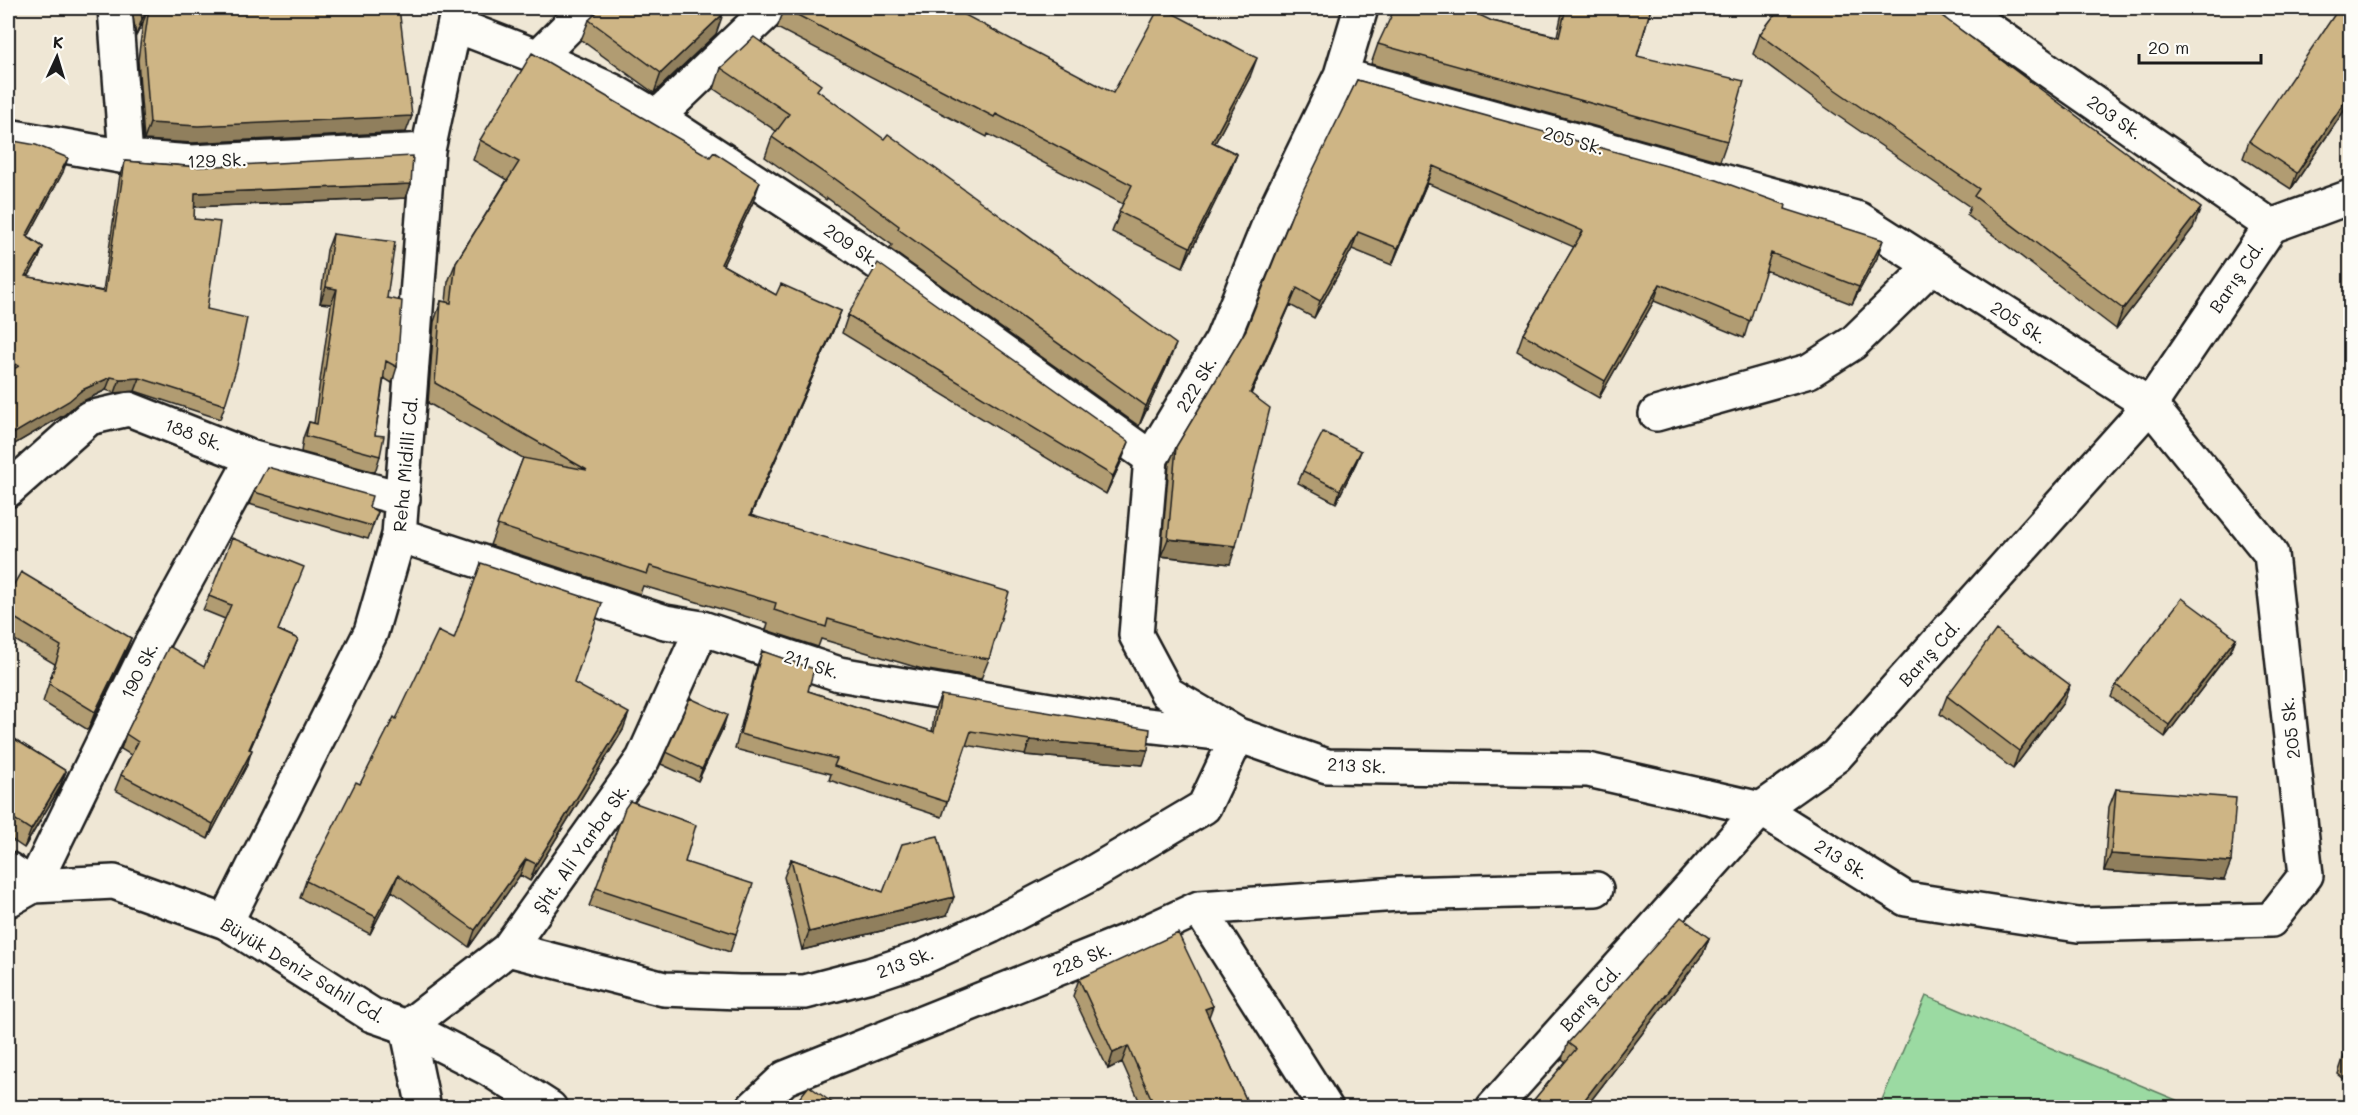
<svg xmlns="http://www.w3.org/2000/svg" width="2358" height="1115" viewBox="0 0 2358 1115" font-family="Mali,sans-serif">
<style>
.green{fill:#9bdaa2;stroke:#5c7b5f;stroke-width:1.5}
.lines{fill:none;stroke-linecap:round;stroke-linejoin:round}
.street-casing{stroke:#1c1c1c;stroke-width:38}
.secondary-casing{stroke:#1c1c1c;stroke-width:38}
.street{stroke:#fdfcf7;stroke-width:33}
.secondary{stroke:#fdfcf7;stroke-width:33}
.wall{fill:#b19c72;stroke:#1c1c1c;stroke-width:1.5}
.shaded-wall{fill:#907f5d;stroke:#1c1c1c;stroke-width:1.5}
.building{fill:#ceb585;stroke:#1c1c1c;stroke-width:1.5}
.labels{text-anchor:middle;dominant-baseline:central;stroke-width:4.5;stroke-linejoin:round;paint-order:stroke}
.street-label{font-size:18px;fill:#1c1c1c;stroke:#fdfcf7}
</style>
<rect width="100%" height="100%" fill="#efe7d5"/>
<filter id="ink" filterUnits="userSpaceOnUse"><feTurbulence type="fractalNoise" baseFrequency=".0167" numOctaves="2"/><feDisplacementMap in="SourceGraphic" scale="12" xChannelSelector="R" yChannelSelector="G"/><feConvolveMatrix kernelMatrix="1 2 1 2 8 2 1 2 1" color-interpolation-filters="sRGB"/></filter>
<g filter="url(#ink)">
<!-- green -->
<path class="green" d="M1926,996L2193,1107H1879Z"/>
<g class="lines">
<defs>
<path id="street" d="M115,8L126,157
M1959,8L2271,226
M455,25L538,57L613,91L657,117L853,245L1151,458
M538,57L587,8
M1341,75L1859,219L2150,405L2271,554L2306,875L2271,920L2078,925L1906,899L1761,809L1588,770L1327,766L1238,735L1167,693L1136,635L1151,458L1222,340L1272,217L1341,75L1361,8
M657,117L771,8
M8,136L126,157L192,162L428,150
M1656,414L1809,371L1853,343L1932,266
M8,490L89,418L129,409L253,458L403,499
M399,535L665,622L702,628L839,674L1120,722L1227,734
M8,869L33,886L149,648L253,458
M1199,908L1398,894L1596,889
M226,922L371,632L399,535L428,150L458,8
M508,949L664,989L739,992H805L870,975L921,958L991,926L1089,875L1204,807L1238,735
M424,1108L407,1027L508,949L643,759L702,628
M753,1108L785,1078L1129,940L1199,908L1326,1108"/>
<path id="secondary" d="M8,900L33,886L114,882L226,922L372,1015L407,1027L489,1069L550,1108
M1493,1108L1761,809L1836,756L2150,405L2271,226L2350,197"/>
</defs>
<!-- street casing -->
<use href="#street" class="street-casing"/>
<!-- secondary casing -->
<use href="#secondary" class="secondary-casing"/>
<!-- street -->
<use href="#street" class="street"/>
<!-- secondary -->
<use href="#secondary" class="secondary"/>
</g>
<!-- wall -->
<path class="wall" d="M132,8H399L406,132L192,143L144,140L138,60L143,22L136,36Z
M785,8L1113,93L1250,77L1215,143L1237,154L1229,174L1183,267L1112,232L1123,204L988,134L987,137L777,28Z
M1563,8H1651L1637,56L1727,141L1720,161L1371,64L1378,44L1492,21L1557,36Z
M1770,8H1931L2193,228L2116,329L1967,215L1970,207L1819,103L1753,54L1760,34L1777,12Z
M589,20L716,34L654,93L581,40Z
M721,68L819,92L1168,364L1139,426L890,249L892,245L827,198L826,200L765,157L772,137L776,131L714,89Z
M1357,80L1785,209L1877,258L1852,304L1765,270L1744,338L1654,301L1599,398L1517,351L1523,334L1574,247L1427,183L1392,265L1352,249L1314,318L1290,305L1251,394L1230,564L1161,556L1169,464L1176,447L1246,330Z
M2350,102L2291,189L2243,158L2249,141Z
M8,140L63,172L28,237L43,247L38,260L28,277L103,291L120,175L125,161L411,184L406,198L194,207V219L207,309L225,405L220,419L135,391L115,393L106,390L77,404L64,415L8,448Z
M480,140L753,202L723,265L776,295L841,311L833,331L751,515L989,659L981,679L922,669L821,639L818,647L766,630L768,623L643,586L640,594L490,545L523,458L428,403L434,322L441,301L446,302L448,282L456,262L507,180L473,160Z
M333,234L387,298L397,367L392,383L384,378L375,435L380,456L375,472L301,452L303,438L309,422L314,423L331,304L320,303L327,250Z
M848,315L1122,460L1106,494L842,333Z
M1361,451L1356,463L1336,503L1298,483L1303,471Z
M254,492L369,507L378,512L368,539L249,504Z
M298,581L278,630L298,639L292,653L250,749L247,765L208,839L115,790L121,775L131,755L121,749L126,734L204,667L225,619L203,610L209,596Z
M8,594L131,638L124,656L88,730L43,702L55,664L8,636Z
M2236,638L2231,650L2165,737L2111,697L2116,685Z
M454,639L574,683L623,730L530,881L520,875L469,947L392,891L370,934L300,898L306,881L360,784L396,719Z
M762,651L808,691L932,732L935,709L941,695L1143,765L1025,755L966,745L942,817L829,780L831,774L735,749L757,666Z
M1947,696L2063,703L2013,769L1940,714Z
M723,728L698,781L661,764L666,752Z
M8,735L66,771L59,789L24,848L8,837Z
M2116,789L2224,880L2104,871L2109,807Z
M791,859L947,915L802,950L784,877Z
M685,862L736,934L730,952L589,906L596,888Z
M1709,938L1703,954L1586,1107H1528L1566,1062L1562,1059L1568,1043Z
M1079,979L1209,1017L1249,1106L1248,1107H1142L1122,1062L1108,1069L1073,996Z
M2350,1048V1084L2338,1074L2344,1056Z"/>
<!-- shaded-wall -->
<path class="shaded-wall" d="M149,8L143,22L136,36L142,19Z
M723,14L716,34L654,93L661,73Z
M1257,58L1250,77L1205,162L1212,142Z
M2350,94V102L2291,189L2297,173Z
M412,116L406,132L192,143L144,140L150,123Z
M1237,154L1229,174L1183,267L1190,247Z
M68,158L63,172L21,250L26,236Z
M1433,166L1427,183L1392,265L1398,248Z
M760,182L753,202L714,284L721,264Z
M411,184L406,198L190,207L195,193Z
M2201,208L2193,228L2116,329L2123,309Z
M1358,232L1352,249L1314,318L1320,301Z
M1883,240L1877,258L1852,304L1859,287Z
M43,247L38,260L20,290L25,276Z
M1660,284L1654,301L1599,398L1605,381Z
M326,287L337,289L331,304L320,303Z
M1297,288L1290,305L1244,410L1250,393Z
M841,311L833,331L742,535L750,515Z
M1176,344L1168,364L1139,426L1146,406Z
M111,377L106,390L77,404L64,415L8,448V437L82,390Z
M140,378L135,391L115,393L120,379Z
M1129,442L1122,460L1106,494L1113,476Z
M1361,451L1356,463L1336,503L1340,490Z
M1168,539L1236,546L1230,564L1161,556Z
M131,638L124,656L88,730L95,712Z
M2236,638L2231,650L2165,737L2169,725Z
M298,639L292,653L244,763L249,749Z
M2070,685L2063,703L2013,769L2019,751Z
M629,713L623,730L530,881L536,864Z
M727,715L723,728L698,781L702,769Z
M1030,740L1148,750L1143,765L1025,755Z
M252,750L247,765L208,839L213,824Z
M66,771L59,789L24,848L31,830Z
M2111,854L2231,862L2224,880L2104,871Z
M526,859L520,875L469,947L475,930Z
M398,875L392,891L370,934L376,917Z
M954,897L947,915L802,950L809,932Z
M1709,938L1703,954L1586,1107H1579Z
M1213,1006L1207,1022L1205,1009Z
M1128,1046L1122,1062L1108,1069L1113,1053Z"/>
<!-- building -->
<path class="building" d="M140,8H148L142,19Z
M149,8H399L412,116L198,126L150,123L144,43Z
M601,8H714L723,14L661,73L589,20Z
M784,8H937L947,10L952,8L1113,93L1159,8H1163L1257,58L1212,142L1237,154L1190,247L1119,212L1132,185L996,114L994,117Z
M1395,8H1465L1492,21L1559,37L1566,8H1651L1637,56L1744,81L1727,141L1378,44Z
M1780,8H1931L2201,208L2123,309L1974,196L1979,189L1827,84L1760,34Z
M2339,8H2350V94L2297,173L2249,141Z
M754,37L821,85L817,90L884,139L888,134L1176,344L1146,406L898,229L899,226L834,178L833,179L772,137L789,114L721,68Z
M532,53L710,157L714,152L760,182L721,264L776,295L781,284L841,311L750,515L1009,592L989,659L929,649L828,619L826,627L774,610L776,603L650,566L647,574L497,525L523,458L587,470L435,383L441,301L451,303L456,262L519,162L480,140Z
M1357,80L1717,180L1786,205L1785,209L1883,240L1859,287L1771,253L1750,321L1660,284L1605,381L1523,334L1583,231L1433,166L1398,248L1358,232L1320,301L1297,288L1250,393L1270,408L1236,546L1168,539L1176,447L1246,330L1295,207Z
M8,140L36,145L68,158L26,236L43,247L25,276L105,292L125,161L198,167L413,156L411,184L195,193L194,219L220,222L207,309L247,318L237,366L225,405L140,378L120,379L111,377L82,390L69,401L8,437V372L19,366L8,360Z
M333,234L395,242L387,298L402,301L397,367L386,361L375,435L384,436L380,456L306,436L309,422L317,424L337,289L326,287Z
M878,263L1129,442L1113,476L848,315Z
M1323,432L1361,451L1340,490L1303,471Z
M267,467L372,496L369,507L378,512L372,526L254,492Z
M232,538L304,567L278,630L298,639L249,749L252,750L213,824L121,775L138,742L126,734L169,646L204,667L231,605L209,596Z
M481,563L602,603L574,683L629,713L536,864L526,859L475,930L398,875L376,917L306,881L356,782L360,784L394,717L396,719L438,631L454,639Z
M21,572L131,638L95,712L49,684L61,646L8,614V594Z
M2182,598L2236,638L2169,725L2116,685Z
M1996,630L2070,685L2019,751L1947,696Z
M762,651L814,669L808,691L934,732L941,695L1150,729L1148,750L1030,740L971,731L947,802L834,766L837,759L740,734Z
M690,698L727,715L702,769L666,752Z
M8,735L66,771L31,830L8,815Z
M2116,789L2236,798L2231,862L2111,854Z
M630,801L696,825L685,862L753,884L736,934L596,888L625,808Z
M938,836L954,897L809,932L791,859L883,892L902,844Z
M1681,917L1709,938L1579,1107H1528L1576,1049L1568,1043Z
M1178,933L1213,1006L1205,1009L1249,1106L1246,1107H1155L1128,1046L1113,1053L1079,979Z
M2350,1048V1061L2344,1056Z
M809,1086L838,1107H792Z"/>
</g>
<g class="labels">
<!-- street labels -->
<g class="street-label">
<text transform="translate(2115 117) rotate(35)">203 Sk.</text>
<text transform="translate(1574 140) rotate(16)">205 Sk.</text>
<text transform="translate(217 160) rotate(-2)">129 Sk.</text>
<text transform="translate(852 245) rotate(34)">209 Sk.</text>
<text transform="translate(2236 277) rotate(-56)">Barış Cd.</text>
<text transform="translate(2019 322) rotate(33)">205 Sk.</text>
<text transform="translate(1196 384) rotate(-59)">222 Sk.</text>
<text transform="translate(194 434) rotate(21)">188 Sk.</text>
<text transform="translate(405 464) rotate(-85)">Reha Midilli Cd.</text>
<text transform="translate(1929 653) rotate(-48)">Barış Cd.</text>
<text transform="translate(812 664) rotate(18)">211 Sk.</text>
<text transform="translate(139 670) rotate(-63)">190 Sk.</text>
<text transform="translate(2290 728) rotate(-96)">205 Sk.</text>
<text transform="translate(1357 765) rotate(3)">213 Sk.</text>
<text transform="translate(581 848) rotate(-55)">Şht. Ali Yarba Sk.</text>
<text transform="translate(1842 859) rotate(32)">213 Sk.</text>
<text transform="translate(1082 959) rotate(-22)">228 Sk.</text>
<text transform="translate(905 962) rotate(-20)">213 Sk.</text>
<text transform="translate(303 970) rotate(31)">Büyük Deniz Sahil Cd.</text>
<text transform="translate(1590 998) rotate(-48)">Barış Cd.</text>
</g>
</g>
<!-- margin -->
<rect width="2358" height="1115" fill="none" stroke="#fdfcf7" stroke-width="30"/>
<rect x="15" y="15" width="2328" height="1085" fill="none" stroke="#1c1c1c" stroke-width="2" filter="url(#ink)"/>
<!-- north arrow -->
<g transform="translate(57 57) rotate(4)" stroke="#fdfcf7" stroke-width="4.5" paint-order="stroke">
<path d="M0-4.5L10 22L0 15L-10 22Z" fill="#1c1c1c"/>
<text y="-9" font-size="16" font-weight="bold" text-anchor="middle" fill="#1c1c1c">K</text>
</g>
<!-- scale -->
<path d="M2139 54v9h122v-9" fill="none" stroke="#1c1c1c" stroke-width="3"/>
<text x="2148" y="54" font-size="18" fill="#1c1c1c" stroke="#fdfcf7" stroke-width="4.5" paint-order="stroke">20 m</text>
</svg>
